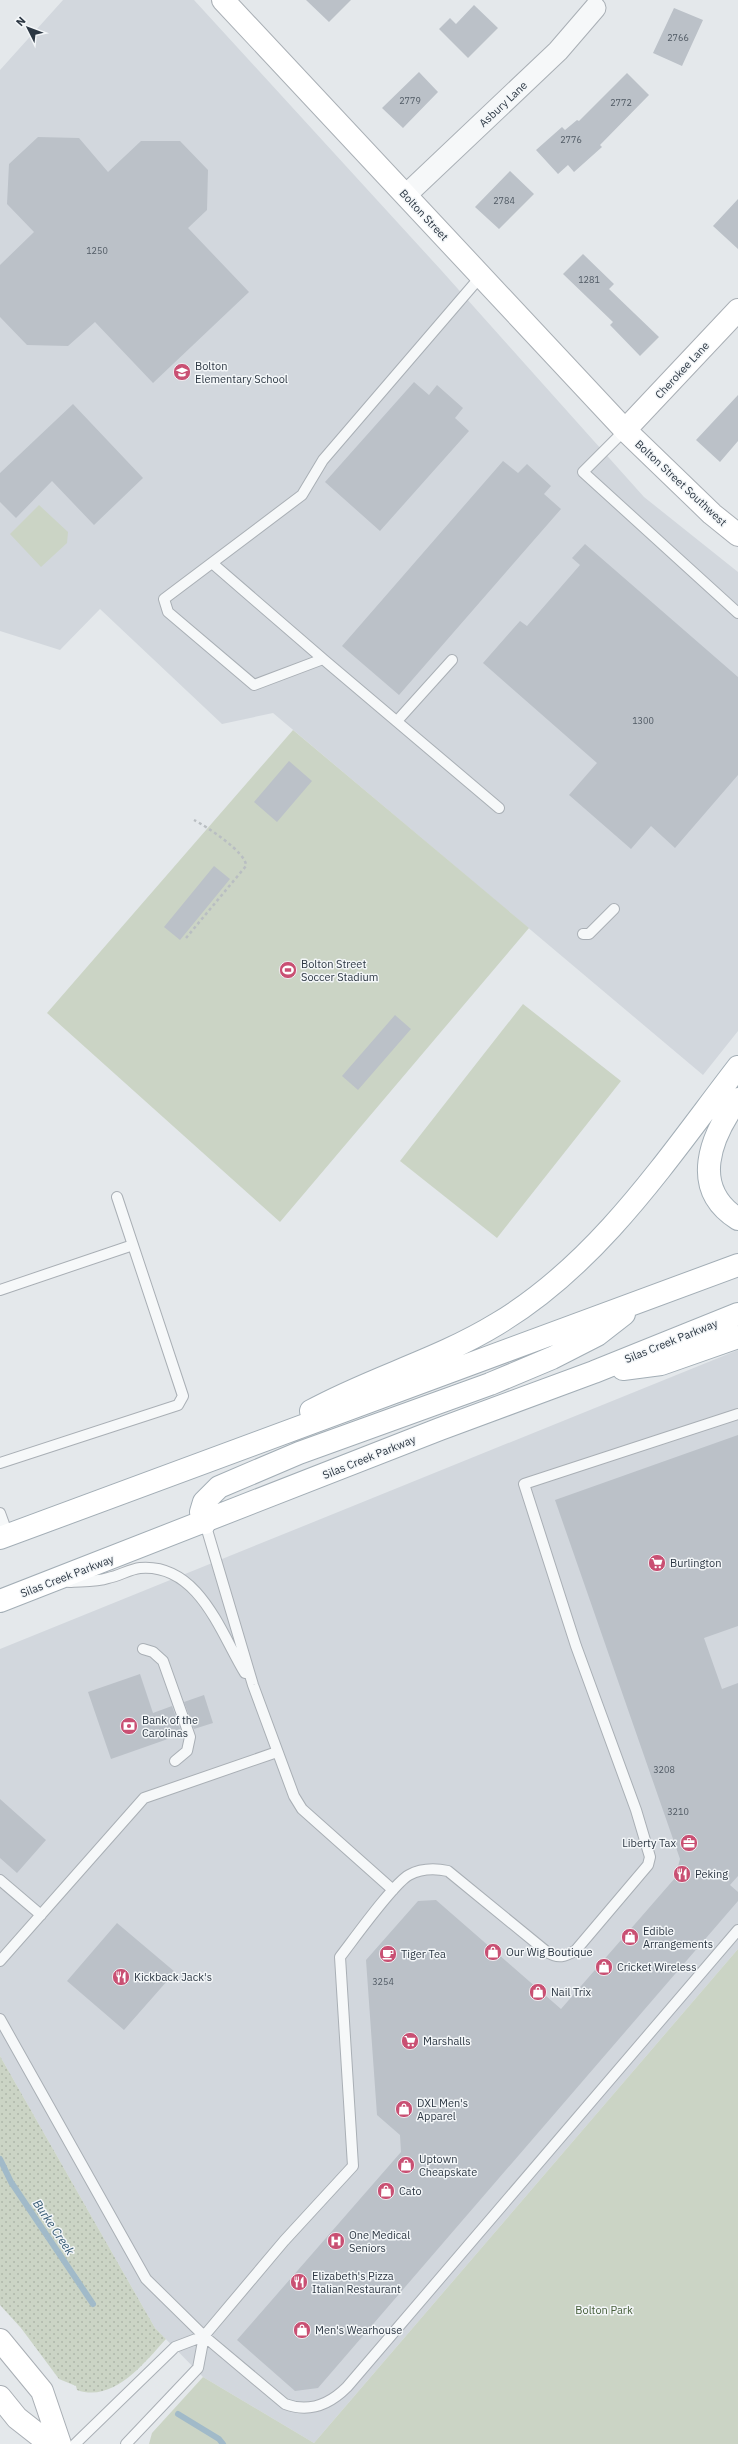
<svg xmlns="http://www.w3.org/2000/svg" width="738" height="2444" viewBox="0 0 738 2444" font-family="'IBM Plex Sans',sans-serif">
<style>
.built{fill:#d2d7dd}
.grass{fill:url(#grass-dots)}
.park{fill:#cbd4c5}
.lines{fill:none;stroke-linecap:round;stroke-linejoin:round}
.stream{stroke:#a1bac9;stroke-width:6}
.building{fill:#bbc1c8}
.lane-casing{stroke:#a9afb5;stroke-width:12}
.street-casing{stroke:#a9afb5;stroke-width:23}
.secondary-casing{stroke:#a9afb5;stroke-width:24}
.primary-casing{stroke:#a3aeb6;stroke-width:24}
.path{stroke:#b9bec2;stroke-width:2.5;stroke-dasharray:3 3;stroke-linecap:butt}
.lane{stroke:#f6f8f9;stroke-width:10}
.street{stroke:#f6f8f9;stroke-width:21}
.secondary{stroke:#fff;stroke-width:22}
.primary{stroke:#fff;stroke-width:22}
.labels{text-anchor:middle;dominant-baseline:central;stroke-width:3;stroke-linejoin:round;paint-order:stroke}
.number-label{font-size:9px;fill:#505a64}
.street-label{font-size:11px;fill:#2c3743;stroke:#f3f6f8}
.poi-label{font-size:11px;fill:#2c3743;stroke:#f3f6f8;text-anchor:start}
.park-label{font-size:11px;fill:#465e3a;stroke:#f3f6f8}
.water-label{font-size:12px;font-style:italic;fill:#385c75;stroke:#f3f6f8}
</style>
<defs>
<pattern id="grass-dots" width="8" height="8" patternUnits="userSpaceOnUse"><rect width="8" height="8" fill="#cbd4c5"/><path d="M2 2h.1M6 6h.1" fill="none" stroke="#aeb7aa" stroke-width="1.8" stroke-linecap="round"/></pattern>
</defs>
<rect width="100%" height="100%" fill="#e4e8eb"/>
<!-- built -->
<path class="built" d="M63,0H194L441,270L644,497L738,572V1031L703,1075L273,713L222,724L100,609L60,650L0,631V70Z
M738,1350V1949L314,2443L203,2377L155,2328L0,2056V1649Z"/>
<!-- grass -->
<path class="grass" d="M0,2056L155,2328L166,2339C144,2363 114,2403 77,2390L76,2386L59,2379L21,2328L0,2305Z"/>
<!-- park -->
<path class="park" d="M39,505L68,532L67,543L41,567L10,534Z
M293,730L529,928L280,1222L47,1013Z
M523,1004L621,1081L497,1238L400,1161Z
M738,1949V2444H149L152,2433L203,2377L314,2443Z"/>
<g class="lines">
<!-- stream -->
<path class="stream" d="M0,2159L11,2182L93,2304
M178,2414L219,2439L223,2444"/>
</g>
<!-- building -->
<path class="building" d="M306,0H351L329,22Z
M474,5L498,28L468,58L439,29L450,18L456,24Z
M674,8L703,20L682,66L653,53Z
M419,72L438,92L403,128L382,108Z
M627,73L649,95L600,145L602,147L574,172L568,165L558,174L536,150L562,127L565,130L577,120L579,121Z
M38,137L79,138L108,172L141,141H180L208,170L207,210L188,228L249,292L153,383L95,322L68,346L27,345L0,317V265L34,232L7,204L9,164Z
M510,171L534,194L499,229L475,207Z
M738,199V249L713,226Z
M583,254L614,284L609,289L659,337L640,356L610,325L613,322L563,274Z
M414,382L429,395L437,385L463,408L455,418L469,431L380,531L325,482Z
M738,395V441L720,462L696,440Z
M73,404L143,478L94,525L52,481L16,518L0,502V473Z
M503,461L518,473L527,464L551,486L544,494L561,509L399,695L342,646Z
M585,544L738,677V775L675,848L651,826L631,849L569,795L597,763L483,663L520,621L527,626L580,565L572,558Z
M289,761L312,781L277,822L254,802Z
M214,866L230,879L180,940L164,927Z
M395,1015L411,1029L358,1090L342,1076Z
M738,1435V1626L704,1638L722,1689L738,1683V1876L730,1885L738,1892V1901L318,2388L295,2391L237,2340L401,2152L400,2135L377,2115L366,1960L418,1901L436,1900L561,2009L675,1878L680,1859L555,1500Z
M140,1674L153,1713L172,1706L182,1734L111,1759L88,1692Z
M204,1695L213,1723L194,1729L184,1702Z
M0,1799L46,1840L17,1873L0,1858Z
M117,1923L175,1972L124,2030L67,1981Z"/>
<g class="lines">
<defs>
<path id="lane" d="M481,276L323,460L302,495L164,599L168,612L254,685L323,659L499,808
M625,430L583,472L738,613
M212,563L323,659
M397,721L452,660
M583,934H589L614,909
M0,1290L133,1245
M0,1463L178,1405L183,1396L117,1197
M0,1513L8,1535
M205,1523L253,1685L294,1796L302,1809L393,1890
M69,1582C82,1581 96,1582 108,1578C119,1576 130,1569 140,1568C199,1563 221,1634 245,1673
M143,1649L153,1652L163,1661L190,1737L187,1751L175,1761
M0,1880L41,1915
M0,1961L144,1798L277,1752
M0,2019L146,2279L204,2336L285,2404C309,2413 329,2405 347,2387L738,1930
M75,2444L175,2347L204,2336L284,2241L353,2166L340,1957C354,1939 393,1884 409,1875C422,1868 434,1868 448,1871L547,1952C558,1959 565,1957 576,1950L648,1865L650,1857L636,1810L576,1646L524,1484L738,1414
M126,2444L198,2368L204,2336"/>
<path id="street" d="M406,195L558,51L595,8"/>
<path id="secondary" d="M223,0L625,430L712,514L738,535
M625,430L738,310
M0,2340L42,2391L60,2444
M0,2397L17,2418L50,2444"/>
<path id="primary" d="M738,1099C711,1136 689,1188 738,1219
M623,1369L661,1364L738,1337
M311,1411C371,1378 438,1360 497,1324C599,1263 667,1159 738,1067
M205,1523L201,1512L204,1502L219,1487L299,1453L490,1384L552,1358L597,1335L624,1314
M0,1538L738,1265
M0,1601L440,1429L594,1372L738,1314"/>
</defs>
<!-- lane casing -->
<use href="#lane" class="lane-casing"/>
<!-- street casing -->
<use href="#street" class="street-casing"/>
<!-- secondary casing -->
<use href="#secondary" class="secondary-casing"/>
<!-- primary casing -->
<use href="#primary" class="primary-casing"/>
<!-- path -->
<path class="path" d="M186,938L246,866C247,853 206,826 194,820"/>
<!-- lane -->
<use href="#lane" class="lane"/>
<!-- street -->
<use href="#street" class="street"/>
<!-- secondary -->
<use href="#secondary" class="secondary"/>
<!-- primary -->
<use href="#primary" class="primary"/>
</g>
<!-- icons -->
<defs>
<symbol id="school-disc" viewBox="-11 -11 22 22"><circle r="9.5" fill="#c95073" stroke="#f3f6f8"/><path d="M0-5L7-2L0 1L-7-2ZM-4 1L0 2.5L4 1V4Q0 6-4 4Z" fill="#fff"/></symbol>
<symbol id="stadium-disc" viewBox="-11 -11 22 22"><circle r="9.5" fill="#c95073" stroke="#f3f6f8"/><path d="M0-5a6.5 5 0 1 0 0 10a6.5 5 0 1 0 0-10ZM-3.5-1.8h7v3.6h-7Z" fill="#fff"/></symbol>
<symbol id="supermarket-disc" viewBox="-11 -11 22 22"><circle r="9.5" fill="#c95073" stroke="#f3f6f8"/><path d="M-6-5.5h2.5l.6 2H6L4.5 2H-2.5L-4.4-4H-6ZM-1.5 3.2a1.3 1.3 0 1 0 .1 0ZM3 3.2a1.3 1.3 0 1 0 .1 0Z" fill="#fff"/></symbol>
<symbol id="bank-disc" viewBox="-11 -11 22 22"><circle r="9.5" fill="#c95073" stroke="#f3f6f8"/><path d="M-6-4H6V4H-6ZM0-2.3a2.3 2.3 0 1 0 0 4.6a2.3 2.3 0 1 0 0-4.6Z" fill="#fff"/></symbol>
<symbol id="office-disc" viewBox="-11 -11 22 22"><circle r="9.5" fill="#c95073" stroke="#f3f6f8"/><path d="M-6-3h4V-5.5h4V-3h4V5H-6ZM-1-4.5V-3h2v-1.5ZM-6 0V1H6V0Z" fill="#fff"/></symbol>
<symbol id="restaurant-disc" viewBox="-11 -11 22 22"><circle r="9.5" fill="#c95073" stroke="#f3f6f8"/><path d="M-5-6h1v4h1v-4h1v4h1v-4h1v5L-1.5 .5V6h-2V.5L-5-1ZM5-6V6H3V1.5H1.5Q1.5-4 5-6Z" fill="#fff"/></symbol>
<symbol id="shop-disc" viewBox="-11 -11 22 22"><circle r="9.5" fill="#c95073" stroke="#f3f6f8"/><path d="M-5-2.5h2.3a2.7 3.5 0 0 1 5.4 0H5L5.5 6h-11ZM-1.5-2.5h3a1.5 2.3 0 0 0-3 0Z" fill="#fff"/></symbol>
<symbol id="cafe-disc" viewBox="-11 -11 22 22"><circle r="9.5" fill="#c95073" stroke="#f3f6f8"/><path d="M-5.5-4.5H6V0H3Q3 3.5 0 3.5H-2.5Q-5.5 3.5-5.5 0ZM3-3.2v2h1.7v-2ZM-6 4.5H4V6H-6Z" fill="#fff"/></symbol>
<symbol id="hospital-disc" viewBox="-11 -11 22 22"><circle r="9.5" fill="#c95073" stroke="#f3f6f8"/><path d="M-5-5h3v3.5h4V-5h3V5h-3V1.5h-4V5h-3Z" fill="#fff"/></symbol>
</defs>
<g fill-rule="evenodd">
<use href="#school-disc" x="172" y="362" width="20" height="20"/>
<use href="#stadium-disc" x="278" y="960" width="20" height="20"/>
<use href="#supermarket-disc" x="647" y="1553" width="20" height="20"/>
<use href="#bank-disc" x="119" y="1716" width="20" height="20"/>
<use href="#office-disc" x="679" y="1833" width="20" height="20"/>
<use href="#restaurant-disc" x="672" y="1864" width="20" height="20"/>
<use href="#shop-disc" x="620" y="1927" width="20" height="20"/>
<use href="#shop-disc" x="483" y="1942" width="20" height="20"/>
<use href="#cafe-disc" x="378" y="1944" width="20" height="20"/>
<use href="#shop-disc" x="594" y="1957" width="20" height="20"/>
<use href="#restaurant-disc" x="111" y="1967" width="20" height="20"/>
<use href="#shop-disc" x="528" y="1982" width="20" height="20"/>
<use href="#supermarket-disc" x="400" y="2031" width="20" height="20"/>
<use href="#shop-disc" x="394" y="2099" width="20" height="20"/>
<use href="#shop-disc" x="396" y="2155" width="20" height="20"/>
<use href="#shop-disc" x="376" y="2181" width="20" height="20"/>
<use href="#hospital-disc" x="326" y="2231" width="20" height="20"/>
<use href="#restaurant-disc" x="289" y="2272" width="20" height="20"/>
<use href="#shop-disc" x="292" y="2320" width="20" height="20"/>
</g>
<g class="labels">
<!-- number labels -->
<g class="number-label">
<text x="678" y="37">2766</text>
<text x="410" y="100">2779</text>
<text x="621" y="102">2772</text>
<text x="571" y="139">2776</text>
<text x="504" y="200">2784</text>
<text x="97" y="250">1250</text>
<text x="589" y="279">1281</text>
<text x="643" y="720">1300</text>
<text x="664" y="1769">3208</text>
<text x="678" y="1811">3210</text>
<text x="383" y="1981">3254</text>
</g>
<!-- street labels -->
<g class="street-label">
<text transform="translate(503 104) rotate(-43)">Asbury Lane</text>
<text transform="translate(424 215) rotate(47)">Bolton Street</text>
<text transform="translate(682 370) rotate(-47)">Cherokee Lane</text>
<text transform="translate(681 483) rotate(43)">Bolton Street Southwest</text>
<text transform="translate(671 1341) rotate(-22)">Silas Creek Parkway</text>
<text transform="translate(369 1457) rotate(-22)">Silas Creek Parkway</text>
<text transform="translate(67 1576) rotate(-21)">Silas Creek Parkway</text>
</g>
<!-- poi labels -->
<g class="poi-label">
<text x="195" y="366">Bolton<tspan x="195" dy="13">Elementary School</tspan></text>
<text x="301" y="964">Bolton Street<tspan x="301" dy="13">Soccer Stadium</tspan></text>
<text x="670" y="1563">Burlington</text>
<text x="142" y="1720">Bank of the<tspan x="142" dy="13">Carolinas</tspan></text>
<text x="676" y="1843" text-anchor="end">Liberty Tax</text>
<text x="695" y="1874">Peking</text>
<text x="643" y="1931">Edible<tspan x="643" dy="13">Arrangements</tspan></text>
<text x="506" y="1952">Our Wig Boutique</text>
<text x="401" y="1954">Tiger Tea</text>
<text x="617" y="1967">Cricket Wireless</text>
<text x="134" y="1977">Kickback Jack's</text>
<text x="551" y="1992">Nail Trix</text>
<text x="423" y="2041">Marshalls</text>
<text x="417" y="2103">DXL Men's<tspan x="417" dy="13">Apparel</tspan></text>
<text x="419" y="2159">Uptown<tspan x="419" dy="13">Cheapskate</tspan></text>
<text x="399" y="2191">Cato</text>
<text x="349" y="2235">One Medical<tspan x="349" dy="13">Seniors</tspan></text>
<text x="312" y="2276">Elizabeth's Pizza<tspan x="312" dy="13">Italian Restaurant</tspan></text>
<text x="315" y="2330">Men's Wearhouse</text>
</g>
<!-- park labels -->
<g class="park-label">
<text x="604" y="2310">Bolton Park</text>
</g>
<!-- water labels -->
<g class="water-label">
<text transform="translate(54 2227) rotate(56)">Burke Creek</text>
</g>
</g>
<!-- north arrow -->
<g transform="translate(28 28) rotate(312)" stroke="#f3f6f8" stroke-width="3" paint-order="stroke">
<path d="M0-3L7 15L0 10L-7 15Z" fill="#2c3743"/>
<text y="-6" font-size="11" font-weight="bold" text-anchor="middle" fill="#2c3743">N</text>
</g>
</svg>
